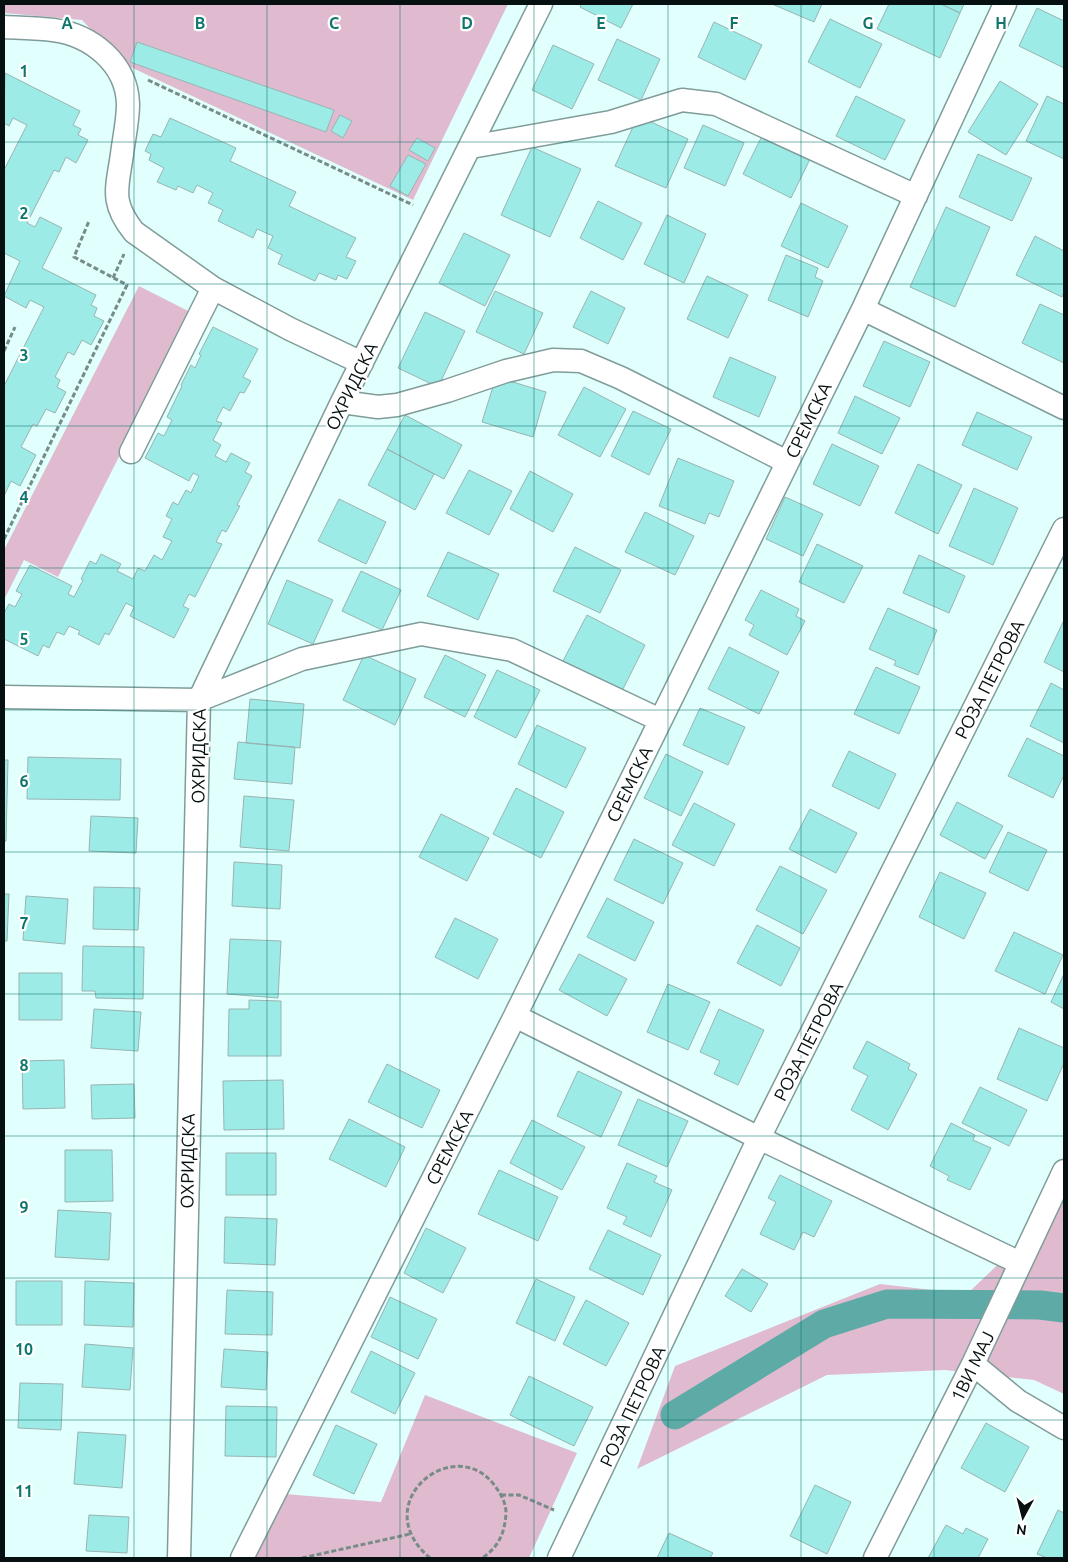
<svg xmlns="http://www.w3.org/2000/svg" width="1068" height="1562" viewBox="0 0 1068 1562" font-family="Ubuntu,sans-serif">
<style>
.green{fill:#e0bbcf}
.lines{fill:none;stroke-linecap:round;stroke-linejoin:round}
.canal{stroke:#5daaa6;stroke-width:29}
.building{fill:#9debe6;stroke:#98b4b2}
.street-casing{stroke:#809c9a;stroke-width:25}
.path{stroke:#778b89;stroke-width:3;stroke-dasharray:5 2.5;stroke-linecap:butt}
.street{stroke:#fff;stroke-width:22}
.grid{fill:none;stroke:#0f766e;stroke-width:1;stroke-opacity:0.55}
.labels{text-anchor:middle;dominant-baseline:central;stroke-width:4.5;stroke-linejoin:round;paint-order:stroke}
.street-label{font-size:18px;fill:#061010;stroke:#fff}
.grid-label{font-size:16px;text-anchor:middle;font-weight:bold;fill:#0f766e;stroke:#fff;stroke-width:4.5;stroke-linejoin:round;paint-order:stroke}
</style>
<rect width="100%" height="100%" fill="#e1fffc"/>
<!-- green -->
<path class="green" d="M4,4H508L413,200L122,63L82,20L4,13Z
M139,286L192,313L58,577L24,560L4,600V550Z
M1064,1191V1394L1034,1380L945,1370L827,1375L637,1469L675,1366L880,1284L967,1294L1055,1210Z
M425,1395L577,1453L529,1558H251L285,1494L381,1502Z"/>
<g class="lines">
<!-- canal -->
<path class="canal" d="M675,1415L824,1324L887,1304L1040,1305L1064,1308"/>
</g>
<!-- building -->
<path class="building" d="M581,4H633L621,28L580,7Z
M772,4H822L814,22Z
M889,4H941L960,13L940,58L877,29Z
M941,4H964L960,13Z
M1037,8L1064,21V68L1019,46Z
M830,19L882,44L860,88L808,62Z
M714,22L762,45L745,80L698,57Z
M617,39L660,59L641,100L598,80Z
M137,42L334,110L326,132L130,62Z
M553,45L594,64L572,109L532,90Z
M5,73L80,111L73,125L81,129L78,135L88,140L76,163L66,157L59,172L54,170L27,223L35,227L40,217L62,228L42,268L96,295L91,305L97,308L94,316L104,321L91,345L82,340L74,355L68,352L55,377L60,380L57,387L66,392L55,413L46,409L37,426L33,424L21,447L36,455L20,486L11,481L4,496V386L44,307L30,300L26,308L4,296L20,261L4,253V170L27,125L13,118L9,126L4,123Z
M1000,81L1038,104L1006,155L968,132Z
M856,96L905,120L885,160L836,136Z
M1047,96L1064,104V159L1026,141Z
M340,115L352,121L343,138L331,131Z
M638,116L688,139L666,188L615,166Z
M170,118L236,148L230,161L296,192L289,206L356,238L346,257L356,261L347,279L338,275L336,280L319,273L315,281L278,264L282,255L268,248L273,236L257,229L253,238L218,221L223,210L208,203L213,193L197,185L193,193L178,186L176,190L157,182L164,168L149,160L151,154L145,151L153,134L161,137Z
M703,125L744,143L725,186L684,168Z
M764,132L812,155L791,198L743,174Z
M417,138L435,148L428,161L409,150Z
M532,147L581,169L550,237L501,215Z
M978,154L1032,178L1012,221L959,197Z
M408,155L426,164L408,196L390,186Z
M598,201L642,223L623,260L580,238Z
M801,203L848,226L828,268L781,246Z
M946,207L990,227L955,307L910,287Z
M667,215L706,234L684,283L644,264Z
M464,233L510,255L485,306L439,283Z
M1035,236L1064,251V292L1062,297L1016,275Z
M786,255L818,268L815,277L823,281L808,317L768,300Z
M707,276L748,295L728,338L687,319Z
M495,291L543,313L524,354L476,332Z
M591,291L625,308L608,344L573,327Z
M1040,304L1064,315V363L1022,343Z
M425,312L465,331L438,387L398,368Z
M213,327L258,349L243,377L251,381L244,393L240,392L230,411L223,407L216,421L222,423L213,440L221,445L215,456L226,462L231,453L250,463L245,472L252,476L237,505L240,506L226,532L222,530L216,542L222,544L195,597L189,594L183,606L189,609L174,638L130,616L134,607L126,603L109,635L105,633L99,645L78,634L80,631L69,626L64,635L57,632L49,648L43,645L38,656L4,639V613L9,604L15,607L22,594L16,591L30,565L72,586L68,594L74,597L83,580L81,579L90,561L96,564L101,554L121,564L117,571L133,579L138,568L145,571L154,555L162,560L172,541L163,537L172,519L166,516L173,502L178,505L186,490L191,493L199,476L193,473L189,481L145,458L158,433L164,436L172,420L167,417L182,386L181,385L191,365L195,368L201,355L199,354Z
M884,341L930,362L910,407L863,386Z
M730,357L776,377L759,417L713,397Z
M496,377L546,392L533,437L482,422Z
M584,387L626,409L600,457L558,435Z
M855,396L900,418L882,454L838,433Z
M633,411L671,429L649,475L611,456Z
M977,412L1032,437L1017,470L962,445Z
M405,415L462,445L444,479L387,449Z
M832,444L879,466L860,506L813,484Z
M387,449L434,474L415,510L368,485Z
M678,458L734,481L719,517L709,513L705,524L659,506Z
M918,464L962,485L938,534L895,513Z
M469,470L512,491L489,535L446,513Z
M530,471L573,494L553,532L510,509Z
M974,488L1018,508L993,565L949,546Z
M785,497L823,514L803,556L766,539Z
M339,499L386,522L366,564L318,541Z
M645,512L694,536L675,575L625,552Z
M817,544L863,566L844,603L799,582Z
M575,547L621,570L600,613L553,591Z
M448,552L499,574L478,620L427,596Z
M919,555L965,576L949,613L903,593Z
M361,571L401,590L382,630L342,611Z
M287,580L333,600L313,644L268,624Z
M761,590L799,609L796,616L805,621L787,655L749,635L754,625L745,620Z
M888,608L937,630L918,675L894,665L896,661L869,649Z
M587,615L645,645L622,691L563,661Z
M1064,620V672L1044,662Z
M729,647L779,672L759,714L708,689Z
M364,655L416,679L395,725L343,700Z
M445,655L486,675L465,717L424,697Z
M876,667L920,687L899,734L854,714Z
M497,670L540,690L516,738L474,717Z
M1051,683L1064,690V743L1030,726Z
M250,699L304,704L300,748L246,743Z
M700,708L745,727L728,765L683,745Z
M537,725L586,748L566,788L518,764Z
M1027,738L1064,756V775L1053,798L1008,776Z
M238,742L295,747L292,784L234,779Z
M849,751L896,774L879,809L832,786Z
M666,754L703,772L681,816L644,798Z
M28,757L121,759L120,800L27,799Z
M4,760H8L6,841H4Z
M516,788L564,812L541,858L493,834Z
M244,796L294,800L289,851L240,847Z
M957,802L1003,826L985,859L940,835Z
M694,803L735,824L714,866L672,845Z
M810,809L857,833L836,873L789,849Z
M441,814L489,838L467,881L419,857Z
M91,816L138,818L136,853L89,851Z
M1008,832L1047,850L1028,891L989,872Z
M634,839L683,863L663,904L614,880Z
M234,862L282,865L280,909L232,906Z
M780,866L827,890L803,934L756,910Z
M940,872L986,893L964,939L919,917Z
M94,887L140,888L138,930L93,929Z
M4,894H9L7,941H4Z
M26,896L68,899L65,944L23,940Z
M607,898L654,922L635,961L587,937Z
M455,918L498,939L478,979L435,957Z
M757,925L800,948L781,986L737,963Z
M1014,932L1063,955L1045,994L995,971Z
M230,939L281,941L278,998L227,994Z
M83,946L144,947L143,999L96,998L95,991H82Z
M579,954L627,979L607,1016L559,990Z
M19,973H62V1020H19Z
M1064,974V1009L1051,1002Z
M668,984L710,1002L688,1050L647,1032Z
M249,1000L281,1001V1056H228L229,1009H249Z
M94,1009L141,1012L138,1051L91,1048Z
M719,1009L764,1030L738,1085L714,1074L720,1061L700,1052Z
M1019,1028L1064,1048V1063L1047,1101L997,1079Z
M867,1041L910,1064L908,1069L917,1074L888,1130L851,1110L868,1076L853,1068Z
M64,1060L65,1108L23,1109L22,1061Z
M387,1064L440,1090L422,1128L368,1102Z
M578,1071L622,1092L601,1137L557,1116Z
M283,1080L284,1129L224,1130L223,1081Z
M134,1084L135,1118L92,1119L91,1085Z
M980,1087L1027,1110L1009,1146L962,1123Z
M638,1099L688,1121L667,1167L618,1145Z
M349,1119L405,1147L386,1187L329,1159Z
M532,1120L585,1147L562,1190L510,1163Z
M951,1123L975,1135L973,1140L991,1148L970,1190L947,1180L949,1176L930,1166Z
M65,1150H112L113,1201L65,1202Z
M226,1153H276V1195H226Z
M627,1163L657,1176L654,1182L672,1190L651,1237L623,1224L627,1217L607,1208Z
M499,1170L558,1197L538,1241L478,1214Z
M780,1175L832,1201L814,1237L803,1232L794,1250L760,1234L776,1202L768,1198Z
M58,1210L111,1213L109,1260L55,1257Z
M225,1217L277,1219L275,1265L224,1263Z
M426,1228L466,1248L443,1293L404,1273Z
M608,1230L661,1255L643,1295L589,1269Z
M742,1269L768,1284L751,1312L725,1296Z
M536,1279L575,1297L555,1341L516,1323Z
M16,1281H62V1325H16Z
M85,1281L134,1283L133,1327L84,1325Z
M227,1290L273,1292L272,1335L225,1334Z
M390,1297L437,1319L418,1359L371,1337Z
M586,1300L629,1323L606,1366L563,1344Z
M85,1344L133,1348L130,1390L82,1387Z
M224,1349L268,1352L266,1390L221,1387Z
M371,1351L415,1373L395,1414L351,1392Z
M529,1376L593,1407L574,1446L510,1415Z
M20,1383L63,1384L61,1430L18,1428Z
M226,1406L277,1407L276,1457L225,1456Z
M986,1423L1029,1447L1005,1492L961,1468Z
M336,1425L377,1444L354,1494L313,1475Z
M78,1432L126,1435L122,1488L74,1484Z
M815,1485L851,1502L827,1554L790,1536Z
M1058,1510L1064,1513V1558H1047L1037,1554Z
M89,1515L129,1517L127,1553L86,1551Z
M946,1525L963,1534L966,1528L988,1539L978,1558H928Z
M669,1533L713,1553L710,1558H657Z"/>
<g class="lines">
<defs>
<path id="street" d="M4,27C20,28 37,28 53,30C92,35 127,64 128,104C128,121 124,138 122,154C117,189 110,202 134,232L213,288L290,329L362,363
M471,147L611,122L682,100L716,104L916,196
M863,309L1064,408
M342,402L378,407L397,405L447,391L506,371L553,360L581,361L621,378L787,462
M131,452L213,288
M4,697L199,700L302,659L421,634L512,650L660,720
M515,1016L759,1138L1020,1263
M973,1364L1018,1401L1064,1428
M179,1558L199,700L342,402L541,4
M242,1558L515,1016L863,309L1005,4
M559,1558L759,1138L1064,529
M875,1558L973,1364L1064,1171"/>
</defs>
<!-- street casing -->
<use href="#street" class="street-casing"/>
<!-- path -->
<path class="path" d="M148,80L413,205
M113,278L124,254
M4,351L15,327
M4,539L127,285L74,257L89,221
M501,1495H519L554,1510
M302,1558L410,1534
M430,1558C365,1503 455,1431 495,1486C501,1494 506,1503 506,1513C505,1533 498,1548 482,1558"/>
<!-- street -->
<use href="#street" class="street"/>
</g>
<!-- grid -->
<path class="grid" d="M134,4V1558M267,4V1558M400,4V1558M534,4V1558M668,4V1558M801,4V1558M934,4V1558M4,142H1064M4,284H1064M4,426H1064M4,568H1064M4,710H1064M4,852H1064M4,994H1064M4,1136H1064M4,1278H1064M4,1420H1064"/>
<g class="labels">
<!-- street labels -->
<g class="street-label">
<text transform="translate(351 386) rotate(-64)">ОХРИДСКА</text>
<text transform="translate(808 420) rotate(-64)">СРЕМСКА</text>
<text transform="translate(989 679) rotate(-63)">РОЗА ПЕТРОВА</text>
<text transform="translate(198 756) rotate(-89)">ОХРИДСКА</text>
<text transform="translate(629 784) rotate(-64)">СРЕМСКА</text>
<text transform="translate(808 1041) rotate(-63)">РОЗА ПЕТРОВА</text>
<text transform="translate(449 1147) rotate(-63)">СРЕМСКА</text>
<text transform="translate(187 1161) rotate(-89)">ОХРИДСКА</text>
<text transform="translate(972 1366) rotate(-64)">1ВИ МАЈ</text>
<text transform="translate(632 1406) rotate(-65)">РОЗА ПЕТРОВА</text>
</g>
</g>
<g class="grid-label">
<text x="67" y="29">A</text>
<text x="200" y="29">B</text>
<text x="334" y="29">C</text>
<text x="467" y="29">D</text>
<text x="601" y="29">E</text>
<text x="734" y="29">F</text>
<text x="868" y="29">G</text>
<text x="1001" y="29">H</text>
<text x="24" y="77">1</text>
<text x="24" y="219">2</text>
<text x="24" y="361">3</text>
<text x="24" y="503">4</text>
<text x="24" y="645">5</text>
<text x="24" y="787">6</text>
<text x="24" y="929">7</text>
<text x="24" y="1071">8</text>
<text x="24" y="1213">9</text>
<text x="24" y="1355">10</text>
<text x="24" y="1497">11</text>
</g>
<!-- border -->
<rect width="1068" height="1562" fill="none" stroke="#061010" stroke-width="10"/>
<!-- north arrow -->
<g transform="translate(1023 1517) rotate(187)" stroke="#ffffff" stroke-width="4" paint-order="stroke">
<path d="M0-4L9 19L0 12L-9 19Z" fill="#061010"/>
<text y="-8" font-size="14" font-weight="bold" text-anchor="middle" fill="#061010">N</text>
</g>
</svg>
